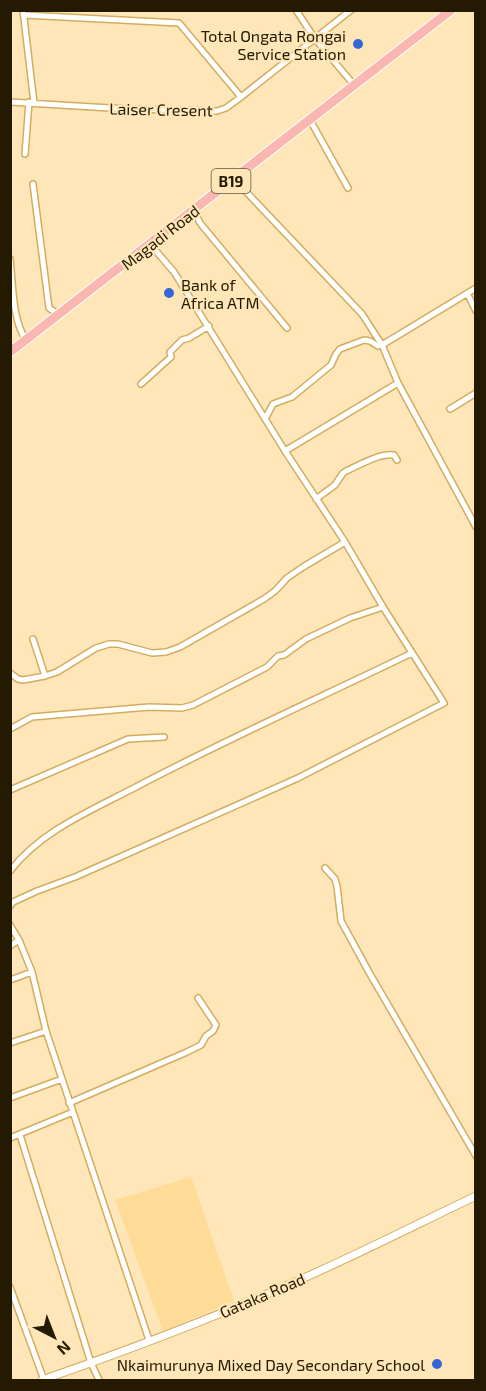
<svg xmlns="http://www.w3.org/2000/svg" width="486" height="1391" viewBox="0 0 486 1391" font-family="'Exo 2',sans-serif">
<style>
.built{fill:#fedc97}
.lines{fill:none;stroke-linecap:round;stroke-linejoin:round}
.minor-casing{stroke:#d3ad5d;stroke-width:8}
.tertiary-casing{stroke:#d3ad5d;stroke-width:9}
.trunk-casing{stroke:#fff;stroke-width:11}
.minor{stroke:#fff;stroke-width:5}
.tertiary{stroke:#fff;stroke-width:7}
.trunk{stroke:#fab7b2;stroke-width:9}
.poi-dot{fill:#3666d6;stroke:#fee6b8;stroke-width:2}
.labels{text-anchor:middle;dominant-baseline:central;stroke-width:4.5;stroke-linejoin:round;paint-order:stroke}
.shield{fill:#fee6b8;stroke:#655638;stroke-width:1.5}
.shield-label{font-size:15px;font-weight:bold;fill:#241901}
.poi-label{font-size:16px;fill:#241901;stroke:#fee6b8;text-anchor:end}
.street-label{font-size:16px;fill:#241901;stroke:#fee6b8}
</style>
<rect width="100%" height="100%" fill="#fee6b8"/>
<!-- built -->
<path class="built" d="M191,1177L234,1301L163,1331L115,1200Z"/>
<g class="lines">
<defs>
<path id="minor" d="M23,10L34,103
M296,10L315,39L355,86
M24,15L179,23L241,97
M10,102L127,109L217,111L226,108L241,97L351,10
M310,120L348,188
M25,154L29,102
M234,179L362,314L382,345L398,383L476,527
M33,184L49,308L59,315
M194,210L200,223L287,328
M10,259C13,284 12,320 26,340
M467,293L476,311
M382,345L476,288
M141,384L171,357L170,352L182,340L189,338L209,326
M450,409L476,393
M265,419L273,404L292,397L331,365L336,354L340,349L364,340L370,341L378,346
M285,451L398,383
M316,499L335,485L343,473L346,471C360,465 379,453 394,455L397,460
M33,639L45,676
M10,673L18,679L23,680L45,676L57,672L96,648L109,644H118L152,653L166,652L180,647L264,599L275,591L287,578L303,567L345,542
M10,729L32,717L149,707L182,708L193,705L267,667L278,656L284,655L306,639L350,618L383,607
M10,790L128,739L164,737
M325,868L335,879L337,886L341,921L370,974L476,1156
M10,871C41,831 90,811 134,788C225,740 319,698 412,653
M10,906L13,902L37,891L75,877L298,778L444,703L383,607L345,542L285,451L174,272L150,244
M10,925L19,940L32,972L46,1031L149,1340
M10,946L19,940
M10,980L32,972
M10,1043L46,1031
M10,1098L62,1079
M69,1103L187,1052L201,1045L206,1036L213,1031L216,1025L198,998
M20,1135L91,1363L99,1380
M10,1138L73,1112
M10,1287L44,1380"/>
<path id="tertiary" d="M42,1380C123,1352 203,1322 281,1288C347,1260 411,1227 476,1196"/>
<path id="trunk" d="M10,352L451,10"/>
</defs>
<!-- minor casing -->
<use href="#minor" class="minor-casing"/>
<!-- tertiary casing -->
<use href="#tertiary" class="tertiary-casing"/>
<!-- trunk casing -->
<use href="#trunk" class="trunk-casing"/>
<!-- minor -->
<use href="#minor" class="minor"/>
<!-- tertiary -->
<use href="#tertiary" class="tertiary"/>
<!-- trunk -->
<use href="#trunk" class="trunk"/>
</g>
<!-- markers -->
<g class="poi-dot">
<circle cx="358" cy="44" r="6"/>
<circle cx="169" cy="293" r="6"/>
<circle cx="437" cy="1364" r="6"/>
</g>
<g class="labels">
<!-- shield labels -->
<rect class="shield" x="211.5" y="169" width="39" height="24" rx="4.5"/>
<g class="shield-label">
<text x="231" y="181">B19</text>
</g>
<!-- poi labels -->
<g class="poi-label">
<text x="346" y="35">Total Ongata Rongai<tspan x="346" dy="18">Service Station</tspan></text>
<text x="181" y="284" text-anchor="start">Bank of<tspan x="181" dy="18">Africa ATM</tspan></text>
<text x="425" y="1364">Nkaimurunya Mixed Day Secondary School</text>
</g>
<!-- street labels -->
<g class="street-label">
<text transform="translate(161 109) rotate(1)">Laiser Cresent</text>
<text transform="translate(160 237) rotate(-38)">Magadi Road</text>
<text transform="translate(262 1295) rotate(-23)">Gataka Road</text>
</g>
</g>
<!-- border -->
<rect width="486" height="1391" fill="none" stroke="#241901" stroke-width="24"/>
<!-- north arrow -->
<g transform="translate(54 1337) rotate(138)" stroke="#fee6b8" stroke-width="4.5" paint-order="stroke">
<path d="M0-4.5L10 22L0 15L-10 22Z" fill="#241901"/>
<text y="-9" font-size="16" font-weight="bold" text-anchor="middle" fill="#241901">N</text>
</g>
</svg>
